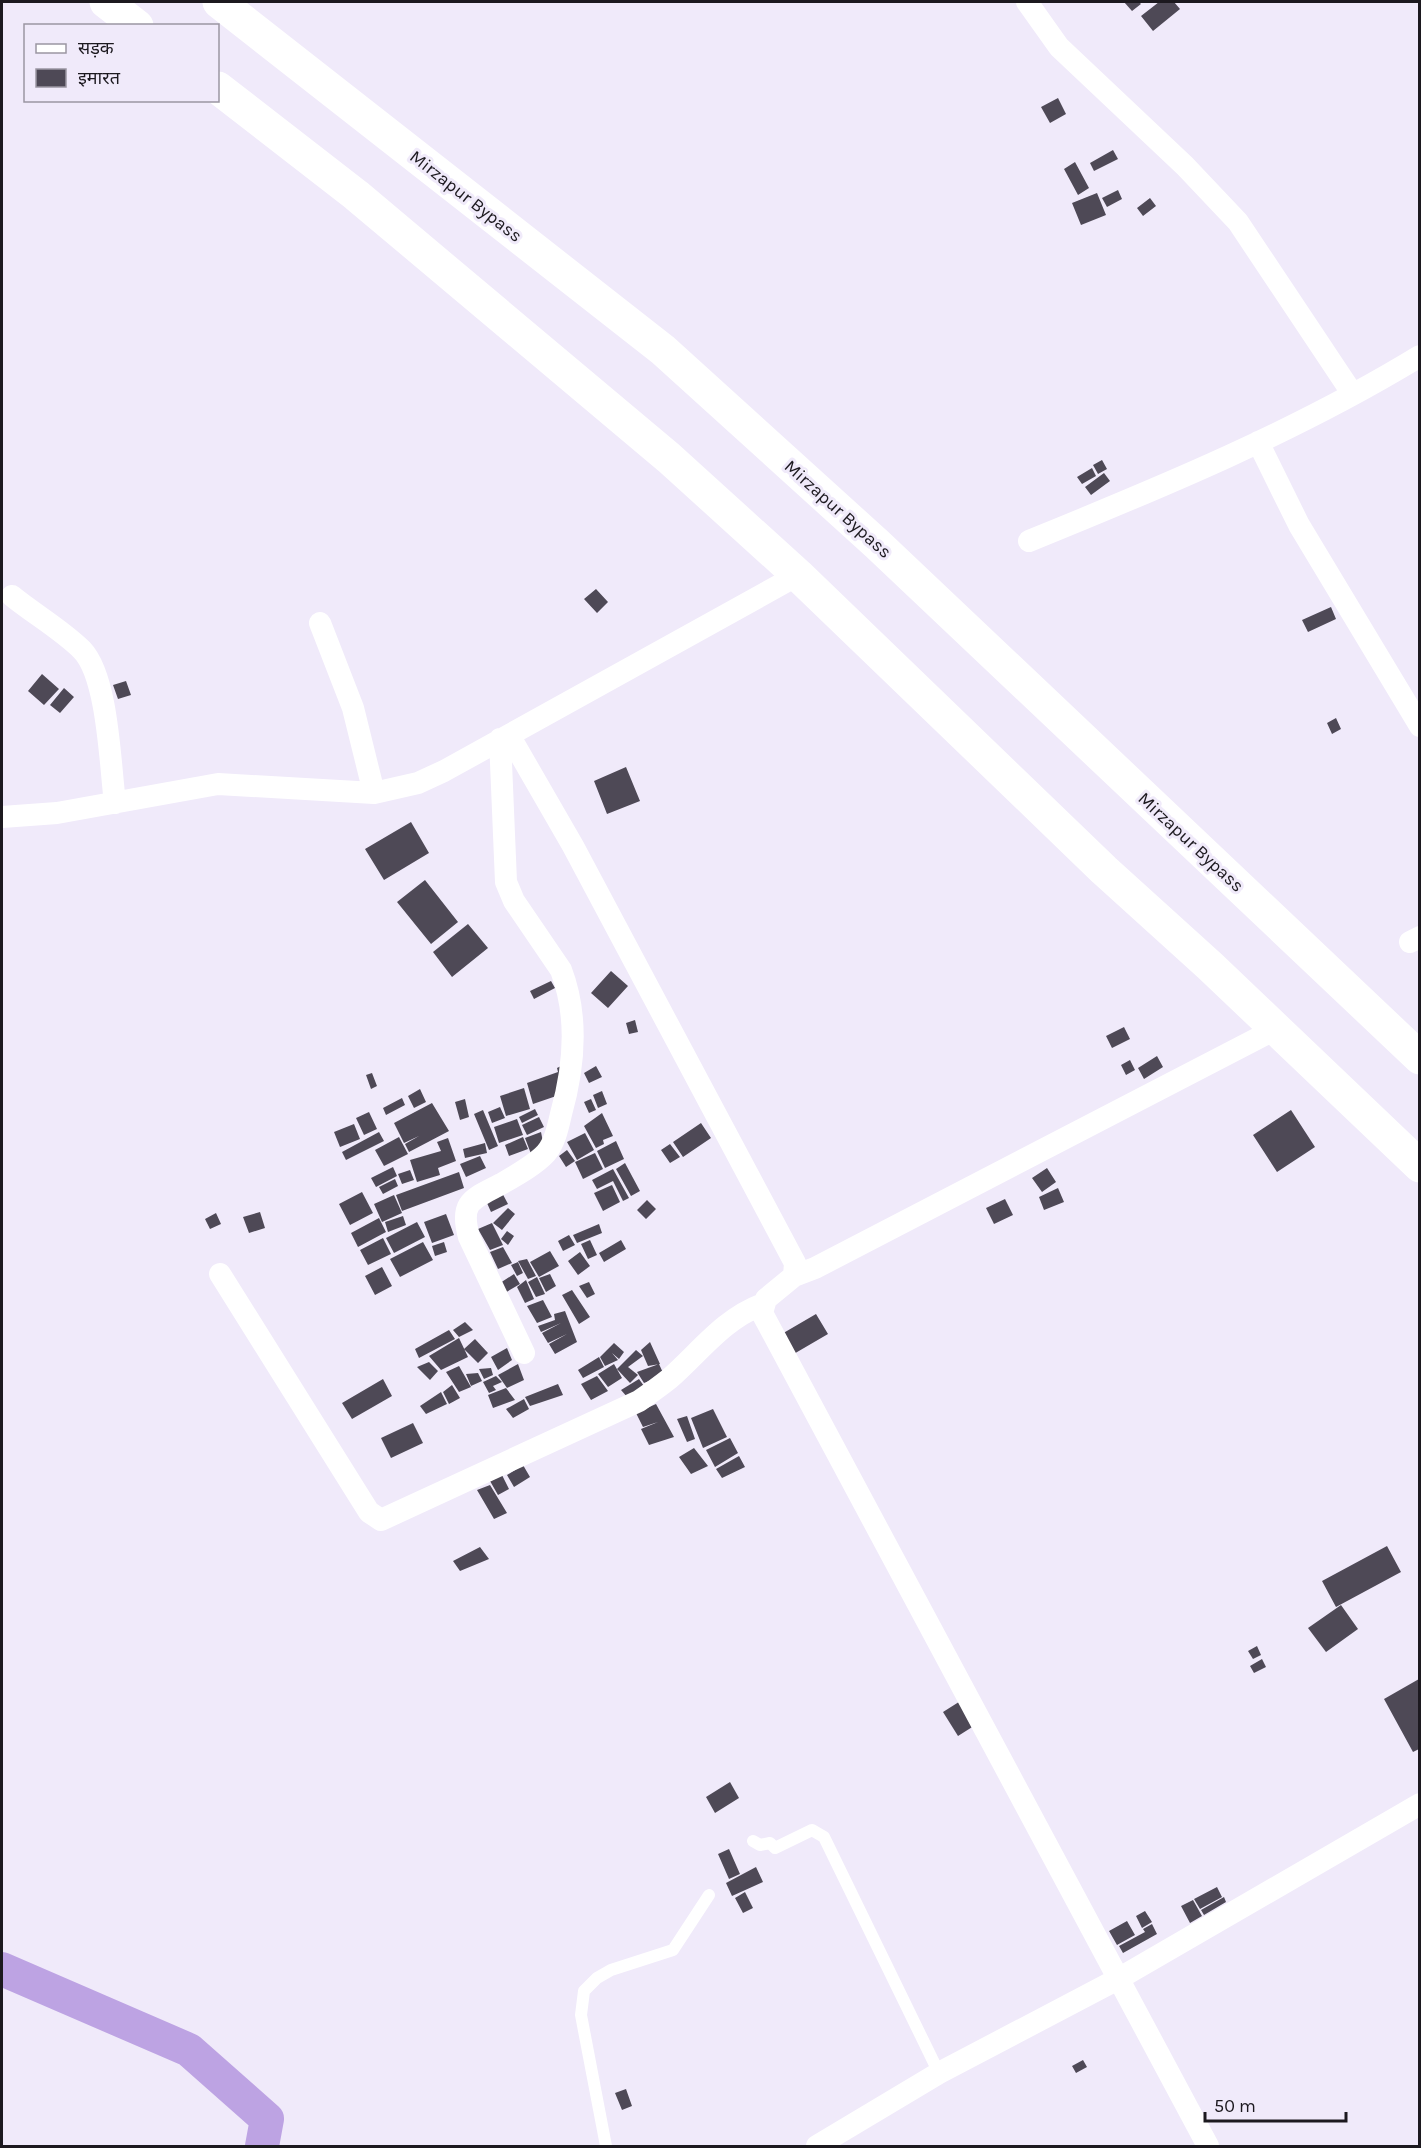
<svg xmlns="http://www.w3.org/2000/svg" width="1421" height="2148" viewBox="0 0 1421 2148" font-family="Karla,'Noto Sans Devanagari',sans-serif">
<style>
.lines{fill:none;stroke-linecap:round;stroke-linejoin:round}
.river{stroke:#bda3e3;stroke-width:34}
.building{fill:#4e4956}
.service{stroke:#fff;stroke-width:12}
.minor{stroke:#fff;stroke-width:22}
.trunk{stroke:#fff;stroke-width:33}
.labels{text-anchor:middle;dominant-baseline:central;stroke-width:6;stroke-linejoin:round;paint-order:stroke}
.street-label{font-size:18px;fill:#1c191f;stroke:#f0eafa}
</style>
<rect width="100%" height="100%" fill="#f0eafa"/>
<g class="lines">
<!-- river -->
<path class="river" d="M2,1969L189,2050L267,2119L262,2146"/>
</g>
<!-- building -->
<path class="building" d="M1124,2H1139L1141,4L1132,11Z
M1159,2H1174L1180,9L1153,31L1141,16Z
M1058,98L1066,114L1050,123L1041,107Z
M1113,150L1118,159L1094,171L1090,163Z
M1075,162L1089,188L1078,195L1064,169Z
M1118,190L1122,199L1107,207L1102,198Z
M1097,193L1106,215L1081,225L1072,203Z
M1150,198L1156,206L1143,216L1137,208Z
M1102,460L1107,469L1098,474L1093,465Z
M1092,468L1096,476L1082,484L1077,477Z
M1104,473L1110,481L1091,495L1085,487Z
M596,589L608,602L597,613L584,599Z
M1331,607L1336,619L1308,632L1302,620Z
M42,674L59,689L44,705L28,691Z
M126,681L131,695L118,699L113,685Z
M64,688L74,697L60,713L50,705Z
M1336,718L1341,729L1332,734L1327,723Z
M626,767L640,801L607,814L594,781Z
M411,822L429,853L384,880L365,849Z
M425,880L458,922L431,944L397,902Z
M468,924L488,948L452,977L433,952Z
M611,971L628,986L608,1008L591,993Z
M551,981L555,988L534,999L530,991Z
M635,1020L638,1032L629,1034L626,1023Z
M1124,1027L1130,1039L1112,1048L1106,1036Z
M1157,1056L1163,1067L1144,1079L1138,1068Z
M1130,1060L1135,1070L1126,1075L1121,1065Z
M565,1064V1093L533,1104L527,1083L558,1072L557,1068Z
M596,1066L602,1077L589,1083L584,1073Z
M372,1073L377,1086L371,1089L366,1075Z
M524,1088L530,1109L506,1116L500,1096Z
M420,1089L426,1102L414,1108L408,1096Z
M602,1091L607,1104L598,1108L593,1095Z
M402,1098L405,1105L386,1115L383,1108Z
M465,1099L469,1117L460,1120L455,1102Z
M591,1099L596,1110L589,1113L584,1102Z
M432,1103L449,1131L409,1152L405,1144L419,1136L404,1143L394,1123Z
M500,1107L505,1118L492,1123L488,1112Z
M535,1109L538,1115L522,1123L519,1117Z
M483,1110L498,1146L489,1150L474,1114Z
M1291,1110L1315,1147L1277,1172L1253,1135Z
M369,1112L377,1129L364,1135L356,1118Z
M602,1113L613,1136L603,1140L604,1144L596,1148L584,1126Z
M539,1117L544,1127L527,1135L522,1125Z
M517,1119L523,1135L499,1143L494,1127Z
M701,1123L711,1138L683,1157L673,1142Z
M354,1124L360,1139L340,1147L334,1132Z
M379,1132L384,1141L346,1160L342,1152Z
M541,1132L545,1152L533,1159L525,1138Z
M585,1133L594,1150L577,1160L567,1142Z
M399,1137L408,1154L384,1166L375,1150Z
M523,1137L528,1149L509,1156L505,1145Z
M448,1138L456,1161L438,1168L440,1175L417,1182L410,1160L441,1151L437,1142Z
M616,1141L624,1159L605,1168L597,1151Z
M485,1143L487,1153L465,1158L463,1149Z
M670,1144L680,1157L670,1163L661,1150Z
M567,1150L575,1161L566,1167L559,1156Z
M595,1153L603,1169L583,1179L575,1162Z
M480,1156L486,1168L466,1177L460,1164Z
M625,1163L640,1191L631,1196L616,1169Z
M393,1167L397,1176L376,1187L371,1178Z
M1047,1168L1056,1182L1042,1192L1032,1178Z
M613,1169L629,1198L623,1201L613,1181L597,1189L592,1180Z
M410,1170L414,1180L402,1184L398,1174Z
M459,1172L464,1188L402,1211L396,1195Z
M395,1179L398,1186L383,1194L379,1187Z
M612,1185L620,1202L603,1211L594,1193Z
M499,1187L508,1204L491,1212L483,1194Z
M1058,1188L1064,1202L1044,1210L1039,1197Z
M362,1192L373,1213L350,1225L339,1204Z
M394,1195L402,1213L382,1222L374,1204Z
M1005,1199L1013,1215L994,1224L986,1208Z
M647,1200L656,1209L646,1219L637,1210Z
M508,1208L515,1214L502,1230L493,1223Z
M260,1212L265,1228L249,1233L243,1217Z
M216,1213L221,1224L210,1229L205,1219Z
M446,1214L454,1235L432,1243L424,1222Z
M403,1216L406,1225L388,1232L385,1222Z
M379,1218L386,1232L358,1247L351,1233Z
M417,1222L425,1237L394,1253L386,1238Z
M492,1223L503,1245L490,1250L478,1229Z
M599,1224L602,1233L577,1243L573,1235Z
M507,1231L514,1236L508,1245L501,1239Z
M569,1235L575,1245L563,1251L558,1241Z
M383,1238L391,1254L368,1265L360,1250Z
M590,1240L597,1255L588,1259L581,1244Z
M621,1240L626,1249L604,1262L599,1253Z
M423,1242L433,1260L400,1277L390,1259Z
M444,1242L447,1252L435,1256L432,1246Z
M503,1247L512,1263L498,1269L490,1252Z
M550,1251L559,1266L539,1277L530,1262Z
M580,1252L590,1266L578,1275L568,1261Z
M527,1259L536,1276L528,1279L518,1261Z
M518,1262L523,1273L517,1276L511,1265Z
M382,1267L392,1286L375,1295L365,1276Z
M514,1274L520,1284L503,1294L497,1285Z
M550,1274L556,1286L546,1292L539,1278Z
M537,1277L545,1294L536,1297L528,1282Z
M526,1280L534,1299L525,1303L517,1287Z
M589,1282L595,1294L587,1298L579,1286Z
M572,1290L590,1317L579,1324L562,1295Z
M543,1300L552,1317L537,1323L527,1306Z
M565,1311L577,1342L555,1354L549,1344L567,1334L548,1343L542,1333L561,1323L541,1332L538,1326L555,1320L554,1314Z
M816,1314L828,1334L792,1355L780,1335Z
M465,1322L473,1330L459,1337L453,1330Z
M449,1330L455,1339L419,1358L415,1349Z
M459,1338L468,1357L441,1370L429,1356Z
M475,1339L488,1353L478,1363L464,1349Z
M650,1342L660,1364L648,1366L641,1350Z
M614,1343L624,1352L619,1359L612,1353L618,1360L605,1366L600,1357Z
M507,1348L512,1360L498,1370L491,1357Z
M636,1350L643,1356L628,1367L638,1375L630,1383L617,1369Z
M599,1357L604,1367L583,1378L578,1370Z
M429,1362L438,1371L430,1380L417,1367Z
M518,1364L524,1380L507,1388L498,1375Z
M614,1364L622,1378L608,1387L598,1374Z
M659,1364L664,1375L644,1383L637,1372Z
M459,1366L471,1387L459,1392L446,1372Z
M491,1368L493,1375L484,1379L479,1369Z
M478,1373L482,1381L471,1386L466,1374Z
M496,1376L502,1382L493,1386L496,1390L489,1393L483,1382Z
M597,1376L608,1391L591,1400L581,1384Z
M383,1379L392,1396L352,1419L342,1403Z
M639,1379L644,1386L628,1398L621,1390Z
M558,1384L563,1395L530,1406L525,1397Z
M452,1385L460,1398L449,1404L443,1392Z
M506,1388L515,1400L493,1408L488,1395Z
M441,1392L447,1404L426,1414L420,1406Z
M524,1399L529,1409L513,1418L506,1409Z
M656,1404L674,1437L649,1445L641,1429L658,1422L643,1427L636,1413Z
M713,1409L727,1437L703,1448L691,1418Z
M687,1416L695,1439L687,1442L677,1419Z
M413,1423L423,1443L391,1458L381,1438Z
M730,1438L738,1453L715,1467L706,1450Z
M694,1448L708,1466L691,1474L679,1457Z
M739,1456L745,1467L722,1478L716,1469Z
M523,1465L530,1477L514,1487L507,1475Z
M502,1475L509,1489L498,1495L490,1481Z
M490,1485L507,1513L494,1519L477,1490Z
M1387,1546L1401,1572L1336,1607L1322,1581Z
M480,1547L489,1559L460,1571L453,1561Z
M1341,1605L1358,1629L1326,1652L1308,1628Z
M1257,1646L1261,1655L1253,1659L1248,1651Z
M1262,1659L1266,1667L1254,1673L1250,1666Z
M1419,1679V1749L1413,1752L1384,1699Z
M962,1700L977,1724L958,1736L943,1712Z
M730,1782L739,1798L715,1813L706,1797Z
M729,1849L740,1874L729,1879L718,1854Z
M756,1867L763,1882L732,1896L726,1883Z
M1217,1887L1222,1897L1200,1909L1194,1899Z
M745,1892L753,1908L743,1913L735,1898Z
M1224,1897L1226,1902L1204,1915L1201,1910Z
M1193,1900L1202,1916L1190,1923L1181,1906Z
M1145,1911L1152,1922L1142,1928L1136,1916Z
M1127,1921L1135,1935L1117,1945L1109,1931Z
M1152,1924L1157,1934L1123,1953L1119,1946L1145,1932L1143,1929Z
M1083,2060L1087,2067L1076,2073L1072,2066Z
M626,2089L632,2106L622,2110L615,2093Z"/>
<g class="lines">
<!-- service -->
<path class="service" d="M753,1841L760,1845L770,1843L775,1848L812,1830L824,1837L939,2073
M606,2146L581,2015L584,1991L597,1978L611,1970L673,1950L709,1895"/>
<!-- minor -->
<path class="minor" d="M1027,2L1059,47L1185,166L1238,222L1352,393
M1258,442L1299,525L1420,726
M1029,541C1162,487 1297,431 1420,356
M12,596C34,614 62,630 82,650C108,677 110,764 115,803
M320,623L353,708L374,793
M509,735L573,846L795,1263L794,1276L766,1299L762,1313L1208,2146
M500,739L506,882L514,901L561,970C579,1017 574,1068 561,1114C558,1127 555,1142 546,1153C535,1165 515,1176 501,1184C473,1199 459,1201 469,1237L524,1353
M2,817L57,813L218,784L374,793L418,783L444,771L798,575
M1410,942L1420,937
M220,1274L369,1512L381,1520L639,1401C649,1394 659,1387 669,1379C700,1352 723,1319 763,1304
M794,1276L815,1268L1268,1033
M817,2146L939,2073L1118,1979L1420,1804"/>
<!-- trunk -->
<path class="trunk" d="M106,2L137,26
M219,2L663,350L877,544L1420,1058
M218,88L356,195L669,458L798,575L1104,870L1210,966L1420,1166"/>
</g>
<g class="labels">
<!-- street labels -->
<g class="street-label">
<text transform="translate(466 196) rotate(38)">Mirzapur Bypass</text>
<text transform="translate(838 509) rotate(42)">Mirzapur Bypass</text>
<text transform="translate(1191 842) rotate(43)">Mirzapur Bypass</text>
</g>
</g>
<!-- border -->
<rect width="1421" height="2148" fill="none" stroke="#1c191f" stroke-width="6"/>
<!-- legend -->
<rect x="24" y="24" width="195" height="78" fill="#f0eafa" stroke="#9b96a2" stroke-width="1.5"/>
<rect x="36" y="44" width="30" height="9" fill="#ffffff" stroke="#9b96a2" stroke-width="1.5"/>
<text x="78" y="54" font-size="18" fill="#1c191f">सड़क</text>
<rect x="36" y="69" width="30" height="18" fill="#4e4956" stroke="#9b96a2" stroke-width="1.5"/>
<text x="78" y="84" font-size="18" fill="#1c191f">इमारत</text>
<!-- scale -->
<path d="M1205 2112v9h141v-9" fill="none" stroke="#1c191f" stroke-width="3"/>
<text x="1214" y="2112" font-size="18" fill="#1c191f" stroke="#f0eafa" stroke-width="4.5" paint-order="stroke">50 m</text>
</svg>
